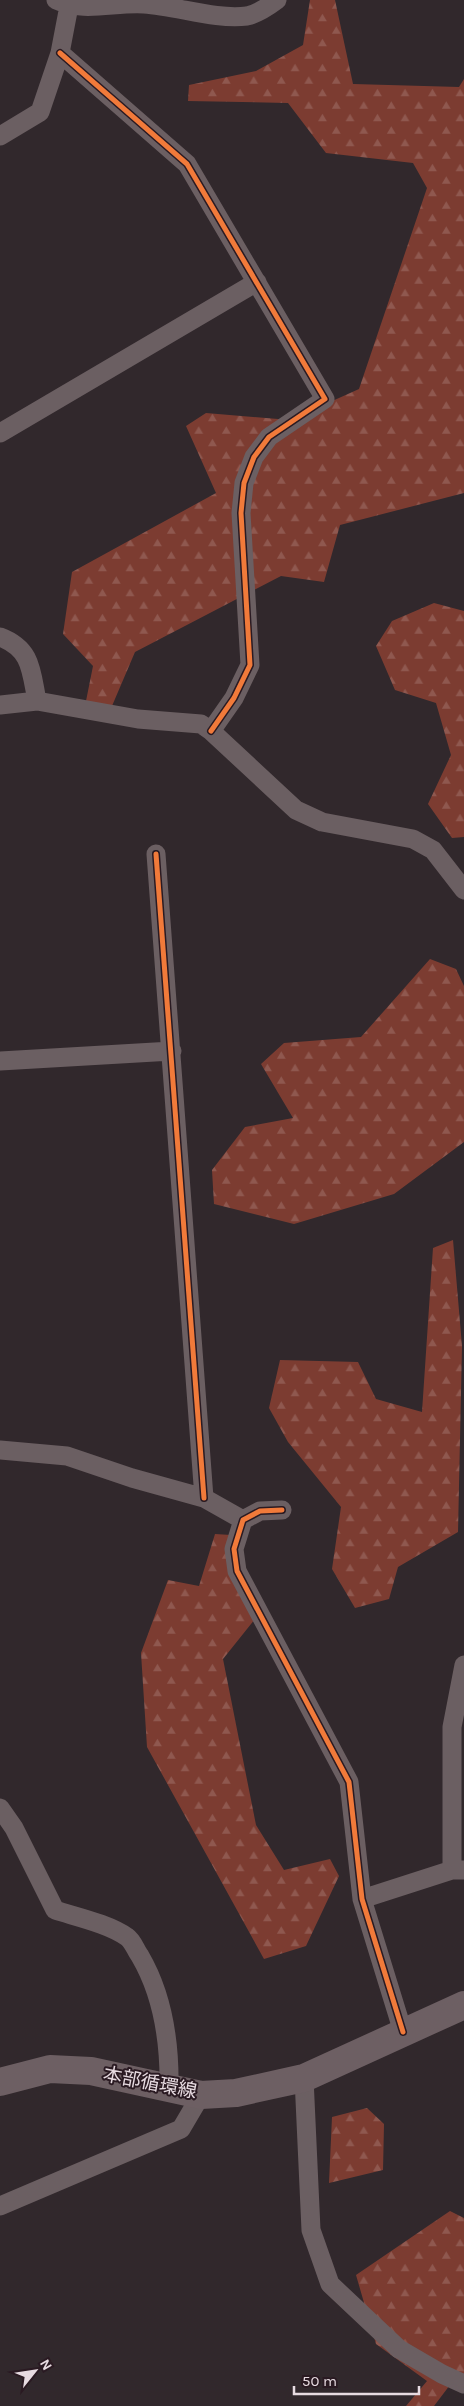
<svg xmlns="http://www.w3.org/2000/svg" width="464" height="2406" viewBox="0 0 464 2406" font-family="Karla,'Noto Sans JP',sans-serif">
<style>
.forest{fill:url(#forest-firs)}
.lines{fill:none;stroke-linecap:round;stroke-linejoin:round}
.street{stroke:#6b5f62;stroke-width:19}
.primary{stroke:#6d5f63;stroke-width:28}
.cycleway-casing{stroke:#2a1a22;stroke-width:8}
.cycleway{stroke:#f17a3a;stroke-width:5}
.labels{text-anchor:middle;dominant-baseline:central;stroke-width:4;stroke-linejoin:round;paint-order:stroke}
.street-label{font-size:19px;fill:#e7dbe1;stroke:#2a1a22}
</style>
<defs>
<pattern id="forest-firs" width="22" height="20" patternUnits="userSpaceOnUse" patternTransform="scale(1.25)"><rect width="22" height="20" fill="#7c3c31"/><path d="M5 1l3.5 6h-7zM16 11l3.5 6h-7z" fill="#8f584f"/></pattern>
</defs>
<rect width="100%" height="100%" fill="#31282c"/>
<!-- forest -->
<path class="forest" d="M310,0H335L353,84L459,87L464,79V493L340,525L324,582L281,576L135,652L109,713L85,706L93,666L63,634L72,572L216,493L186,426L206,413L290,420L359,389L427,188L413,163L326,153L288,103L188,101L189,85L256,71L303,45Z
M434,603L464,611V837L452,838L428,804L451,755L436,703L395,690L376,646L392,621Z
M430,959L456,969L464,986V1142L394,1194L294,1224L214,1204L212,1170L245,1127L293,1118L261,1064L284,1043L361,1037Z
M453,1240L462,1346L458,1532L398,1567L389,1599L355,1608L332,1569L341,1507L288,1442L269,1408L280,1360L358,1362L376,1399L422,1412L433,1248Z
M215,1534L231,1535L255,1619L223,1659L256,1825L284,1870L330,1859L339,1876L306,1946L264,1959L147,1747L141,1653L168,1580L199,1586Z
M367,2108L384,2124L383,2170L329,2183L332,2117Z
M450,2211L464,2218V2377H456L434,2406H406L427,2381L376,2344L356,2275Z"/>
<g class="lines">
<!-- street -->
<path class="street" d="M56,0C84,13 114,2 144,4C177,6 215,20 247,16C257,14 269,6 277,0
M60,53L187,164L325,399L269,437L254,457L244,483L241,513L250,665L234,698L211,731
M0,136L40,112L60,53L69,6
M0,433L257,282
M0,637C32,649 31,671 37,701
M0,705L37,701L138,719L201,724L211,731L296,810L322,822L413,839L433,850L464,890
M156,854L204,1498
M0,1061L172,1051
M0,1450L67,1456L132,1478L204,1498L243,1520
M282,1510L260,1511L243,1520L234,1549L237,1571L349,1782L362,1899L403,2032
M0,1808L14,1828L55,1910C77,1917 109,1924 127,1937C133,1941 136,1951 140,1956C164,1997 170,2043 169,2090
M452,1870V1727L464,1665
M362,1899L452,1870H463
M304,2078L311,2230L330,2284L399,2349L442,2374L464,2384
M0,2206L181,2129L201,2095"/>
<!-- primary -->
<path class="primary" d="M0,2082L50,2069L91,2071L201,2095L236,2093L304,2078L464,2005"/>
<defs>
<path id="cycleway" d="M60,53L187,164L325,399L269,437L254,457L244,483L241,513L250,665L234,698L211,731
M156,854L204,1498
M282,1510L260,1511L243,1520L234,1549L237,1571L349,1782L362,1899L403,2032"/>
</defs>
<!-- cycleway casing -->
<use href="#cycleway" class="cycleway-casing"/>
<!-- cycleway -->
<use href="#cycleway" class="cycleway"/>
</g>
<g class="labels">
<!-- street labels -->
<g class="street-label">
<text transform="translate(150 2083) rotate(11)">本部循環線</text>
</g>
</g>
<!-- north arrow -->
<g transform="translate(35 2371) rotate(60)" stroke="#2a1a22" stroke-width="4" paint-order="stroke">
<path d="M0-4L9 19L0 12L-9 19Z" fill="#e7dbe1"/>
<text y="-8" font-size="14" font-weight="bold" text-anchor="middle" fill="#e7dbe1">N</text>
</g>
<!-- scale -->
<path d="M294 2386v8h125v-8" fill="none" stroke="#e7dbe1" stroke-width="2.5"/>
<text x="302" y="2386" font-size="15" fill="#e7dbe1" stroke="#2a1a22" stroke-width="4" paint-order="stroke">50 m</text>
</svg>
